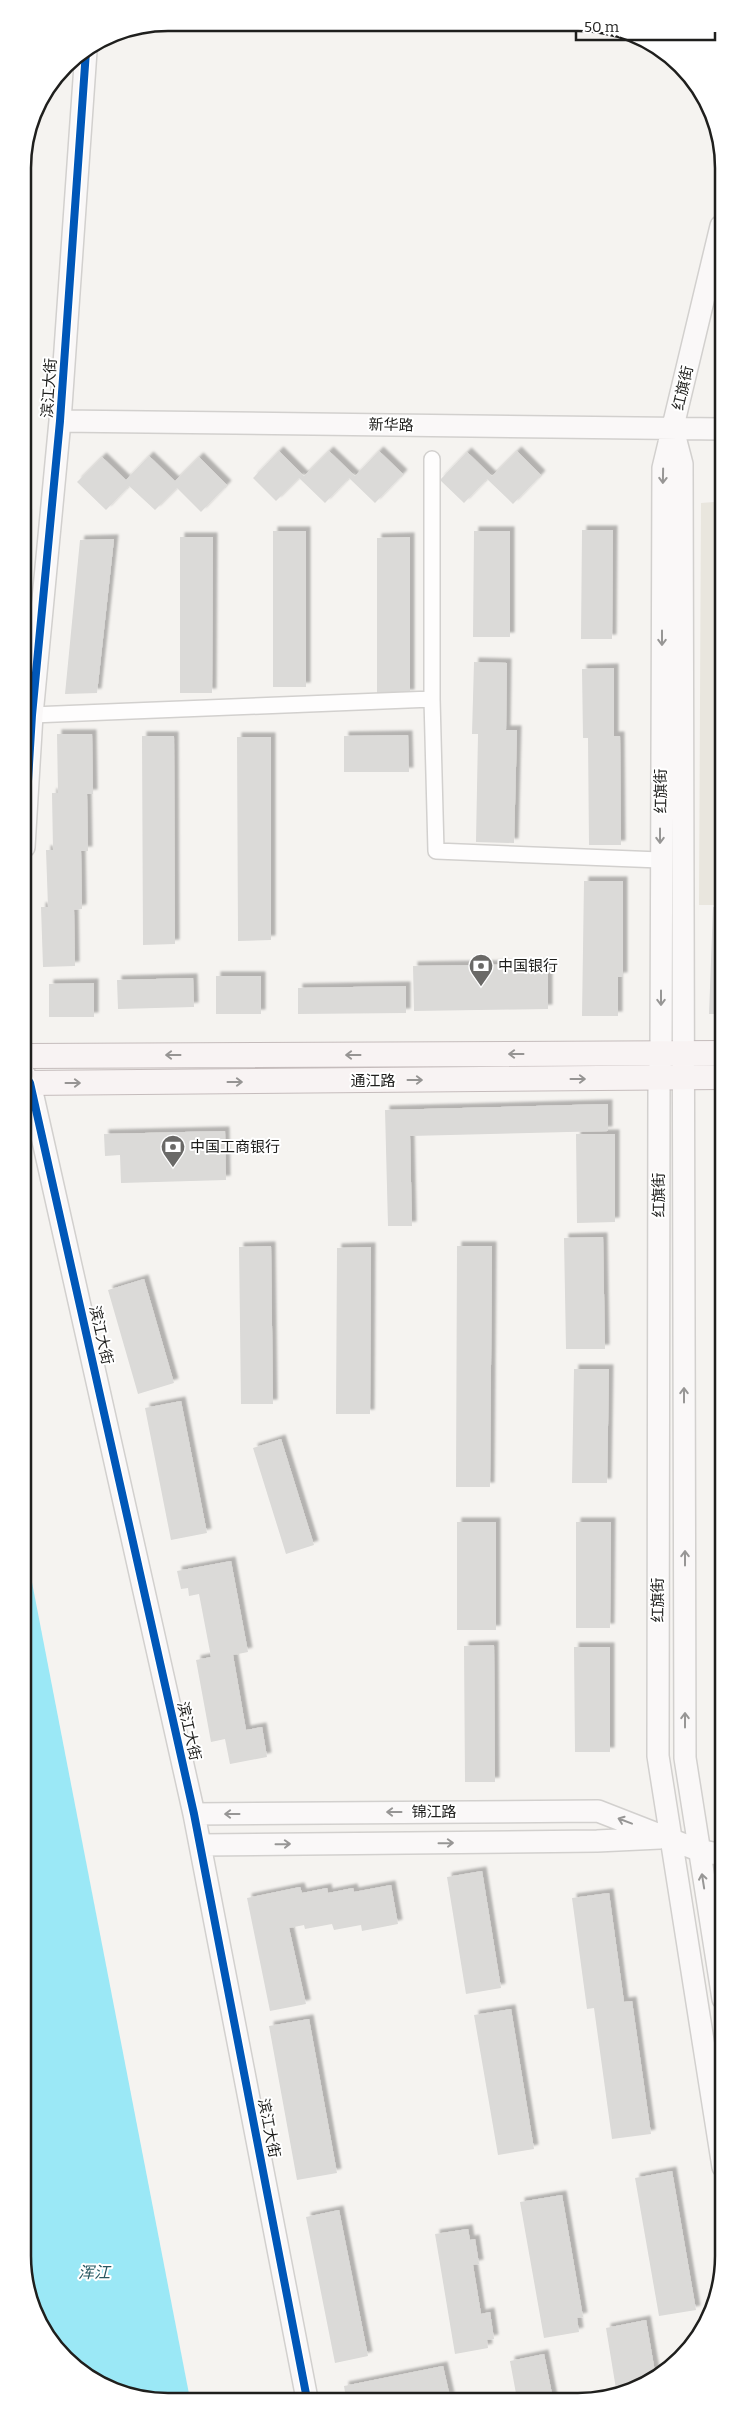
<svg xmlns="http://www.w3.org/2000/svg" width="746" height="2424" viewBox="0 0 746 2424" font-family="Bitter,'Noto Sans SC',serif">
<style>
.built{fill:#e9e6de}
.water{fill:#9be8f6}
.building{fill:#dbdad8;filter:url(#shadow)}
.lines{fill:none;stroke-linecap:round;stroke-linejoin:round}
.street-casing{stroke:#d2d0ce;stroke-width:18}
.secondary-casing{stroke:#d2d0ce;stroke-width:24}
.primary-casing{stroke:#c5bcbc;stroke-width:26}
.street{stroke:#fefdfd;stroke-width:15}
.secondary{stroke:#faf8f8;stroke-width:21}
.primary{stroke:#f8f3f3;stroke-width:24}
.cycleway-casing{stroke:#fff;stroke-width:11}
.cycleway{stroke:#0057b8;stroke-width:8}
.oneway{stroke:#979695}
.oneway2{stroke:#969493}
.labels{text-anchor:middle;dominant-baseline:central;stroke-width:4;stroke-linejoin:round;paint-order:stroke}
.street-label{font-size:15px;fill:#1f1f1d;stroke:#fff}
.poi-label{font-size:15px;fill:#1f1f1d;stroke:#fff;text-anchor:start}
.water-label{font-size:16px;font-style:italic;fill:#285861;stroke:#fff}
.rim{fill:none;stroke:#1f1f1d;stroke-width:2.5}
</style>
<defs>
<filter id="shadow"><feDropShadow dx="4.5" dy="-4.5" stdDeviation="1" flood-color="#0004"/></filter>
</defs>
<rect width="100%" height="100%" fill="#f5f3f0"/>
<!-- built -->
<path class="built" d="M715,466H721L722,905H699L701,503L714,502Z"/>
<!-- water -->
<path class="water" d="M24,1541L190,2399H140L65,2359L42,2329L25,2284Z"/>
<!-- building -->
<path class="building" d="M279,451L304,476L329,451L355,476L379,451L403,474L375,503L349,478L325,503L299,478L276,501L253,478Z
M517,451L541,475L513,504L487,479L464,503L440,480L467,452L492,476Z
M149,456L175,481L199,457L227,485L201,512L177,488L155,510L129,486L106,510L77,482L102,457L126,480Z
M582,530H613L612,639H581Z
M273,531H306V687H273Z
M474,531H510V637H473Z
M180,537H213L212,693H180Z
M410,537V694H377V538Z
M114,539L97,693L65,694L80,540Z
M474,662L507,663L506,730H517L514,843L476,842L478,734H472Z
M614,668V736H620L621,845H589L588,738H583L582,669Z
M57,734H92L93,794H87L88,851H81L82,909L74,910L75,966L43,967L41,907H48L46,850H53L52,793H58Z
M408,735L409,772H344V736Z
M142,736H174L175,944L143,945Z
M237,737H271V940L238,941Z
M584,881H623V977H618V1016H582Z
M713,907L722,908V1014H709Z
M548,964V1009L414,1011L413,966Z
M216,976H261V1014H216Z
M193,978L194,1007L118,1009L117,980Z
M94,983V1017H49V984Z
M406,986V1013L298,1014V988Z
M608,1104V1131L410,1136L412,1226H388L385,1110Z
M225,1131L226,1180L121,1183L120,1155L105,1156L104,1134Z
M576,1134H615V1222L577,1223Z
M603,1237L605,1349H566L564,1238Z
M271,1246L273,1404H241L239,1247Z
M457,1246H492L490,1487H456Z
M371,1247L370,1414H336L337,1248Z
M144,1279L174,1383L138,1394L108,1290Z
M574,1369H609L607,1483H572Z
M181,1401L207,1533L171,1540L145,1408Z
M281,1439L314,1545L286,1554L253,1448Z
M457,1522H496V1630H457Z
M576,1522H611L610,1628H576Z
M231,1561L248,1652L233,1655L246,1730L262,1727L267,1757L230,1764L225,1739L211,1742L196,1660L211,1657L199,1594L189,1596L188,1588L181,1589L177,1571Z
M494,1645L495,1782H465L464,1646Z
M574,1647H610V1752H575Z
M482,1871L501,1988L466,1994L447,1877Z
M391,1885L398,1924L362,1931L361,1925L334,1930L332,1924L305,1929L304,1925L289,1928L306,2004L270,2011L247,1898L300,1887L302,1893L327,1888L328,1893L353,1888L354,1892Z
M609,1893L624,2002L632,2001L651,2134L612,2139L594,2008L587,2009L572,1898Z
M511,2009L534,2149L498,2155L474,2015Z
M309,2019L337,2173L297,2180L269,2026Z
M672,2171L696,2310L659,2316L635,2178Z
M562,2195L583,2317L577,2318L579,2332L544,2338L520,2202Z
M339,2210L368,2356L335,2363L306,2217Z
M468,2229L470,2240L475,2239L479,2264L473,2265L481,2314L490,2312L494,2339L487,2340L488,2348L455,2354L435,2234Z
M646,2320L656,2378L651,2382L617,2395L606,2328Z
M544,2354L553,2399H517L510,2361Z
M443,2366L450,2397L346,2399L344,2386Z"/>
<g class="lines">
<defs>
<path id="street" d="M432,699V459
M32,715L432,699L436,851L660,860"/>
<path id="secondary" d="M721,226L663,468L661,1053L659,1079L658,1756L723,2167
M60,421L721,429
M674,433L682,464L685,1758L723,1999
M24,847L32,715L60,421L86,51
M24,1074L30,1083L194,1814L307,2399
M194,1814L598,1811L698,1850L723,1855
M200,1845L597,1841L660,1838"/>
<path id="primary" d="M24,1056L722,1053
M24,1083L722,1077"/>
</defs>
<!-- street casing -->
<use href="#street" class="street-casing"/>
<!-- secondary casing -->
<use href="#secondary" class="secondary-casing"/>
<!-- primary casing -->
<use href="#primary" class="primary-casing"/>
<!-- street -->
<use href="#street" class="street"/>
<!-- secondary -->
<use href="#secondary" class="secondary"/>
<!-- primary -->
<use href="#primary" class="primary"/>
<defs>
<path id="cycleway" d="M24,847L32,715L60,421L86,51
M24,1074L30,1083L194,1814L307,2399"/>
</defs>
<!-- cycleway casing -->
<use href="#cycleway" class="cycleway-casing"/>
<!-- cycleway -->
<use href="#cycleway" class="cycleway"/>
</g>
<!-- one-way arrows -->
<defs><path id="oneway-shaft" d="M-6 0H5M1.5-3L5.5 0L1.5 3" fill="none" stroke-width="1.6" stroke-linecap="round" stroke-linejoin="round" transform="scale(1.25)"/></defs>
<g class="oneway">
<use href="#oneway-shaft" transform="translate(663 476) rotate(91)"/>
<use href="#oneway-shaft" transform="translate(662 638) rotate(90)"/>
<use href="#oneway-shaft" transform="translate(660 836) rotate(90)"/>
<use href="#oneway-shaft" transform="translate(661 998) rotate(90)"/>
<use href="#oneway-shaft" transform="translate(684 1395) rotate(-90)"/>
<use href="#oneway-shaft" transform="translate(685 1558) rotate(-90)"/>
<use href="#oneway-shaft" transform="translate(685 1720) rotate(-90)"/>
<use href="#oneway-shaft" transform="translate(394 1812) rotate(180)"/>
<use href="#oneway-shaft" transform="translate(232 1814) rotate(180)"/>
<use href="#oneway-shaft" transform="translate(625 1821) rotate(-159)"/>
<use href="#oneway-shaft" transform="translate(446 1843) rotate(-1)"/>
<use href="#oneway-shaft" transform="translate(283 1844) rotate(-1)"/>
<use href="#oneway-shaft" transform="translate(703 1881) rotate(-99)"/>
</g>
<g class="oneway2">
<use href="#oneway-shaft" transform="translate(516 1054) rotate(180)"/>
<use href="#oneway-shaft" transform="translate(173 1055) rotate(180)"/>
<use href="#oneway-shaft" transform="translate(353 1055) rotate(180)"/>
<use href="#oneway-shaft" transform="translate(578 1079)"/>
<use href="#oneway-shaft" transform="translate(415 1080)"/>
<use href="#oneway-shaft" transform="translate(235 1082)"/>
<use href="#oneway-shaft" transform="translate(73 1083)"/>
</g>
<!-- icons -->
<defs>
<symbol id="bank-pin" viewBox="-11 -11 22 30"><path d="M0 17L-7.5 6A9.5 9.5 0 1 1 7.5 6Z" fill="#6a6967" stroke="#fff"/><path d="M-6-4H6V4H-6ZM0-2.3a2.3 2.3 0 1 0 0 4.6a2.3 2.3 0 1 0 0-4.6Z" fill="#fff"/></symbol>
</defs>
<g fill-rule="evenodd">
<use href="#bank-pin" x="467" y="952" width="28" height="38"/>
<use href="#bank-pin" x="159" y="1133" width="28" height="38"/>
</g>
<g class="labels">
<!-- street labels -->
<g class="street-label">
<text transform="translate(49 388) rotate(-86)">滨江大街</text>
<text transform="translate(683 388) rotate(-77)">红旗街</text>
<text transform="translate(391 425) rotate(1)">新华路</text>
<text transform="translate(661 791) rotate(-90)">红旗街</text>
<text x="373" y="1081">通江路</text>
<text transform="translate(659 1195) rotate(-90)">红旗街</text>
<text transform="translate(101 1335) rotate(77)">滨江大街</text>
<text transform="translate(658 1600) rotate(-90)">红旗街</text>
<text transform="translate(189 1731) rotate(77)">滨江大街</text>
<text x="434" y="1812">锦江路</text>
<text transform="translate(269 2128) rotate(79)">滨江大街</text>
</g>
<!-- poi labels -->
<g class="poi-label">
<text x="498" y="966">中国银行</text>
<text x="190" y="1147">中国工商银行</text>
</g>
<!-- water labels -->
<g class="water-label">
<text x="94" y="2272">浑江</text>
</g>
</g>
<!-- crop -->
<path d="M0 0H746V2424H0ZM168 31H578A137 137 0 0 1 715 168V2256A137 137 0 0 1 578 2393H168A137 137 0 0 1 31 2256V168A137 137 0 0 1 168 31Z" fill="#fff" fill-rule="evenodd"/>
<path class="rim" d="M168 31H578A137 137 0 0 1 715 168V2256A137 137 0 0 1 578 2393H168A137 137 0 0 1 31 2256V168A137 137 0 0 1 168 31Z"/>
<!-- scale -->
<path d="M576 32v8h139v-8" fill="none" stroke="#1f1f1d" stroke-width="2.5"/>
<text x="584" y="32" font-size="15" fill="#1f1f1d" stroke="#ffffff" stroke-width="4" paint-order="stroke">50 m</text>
</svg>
